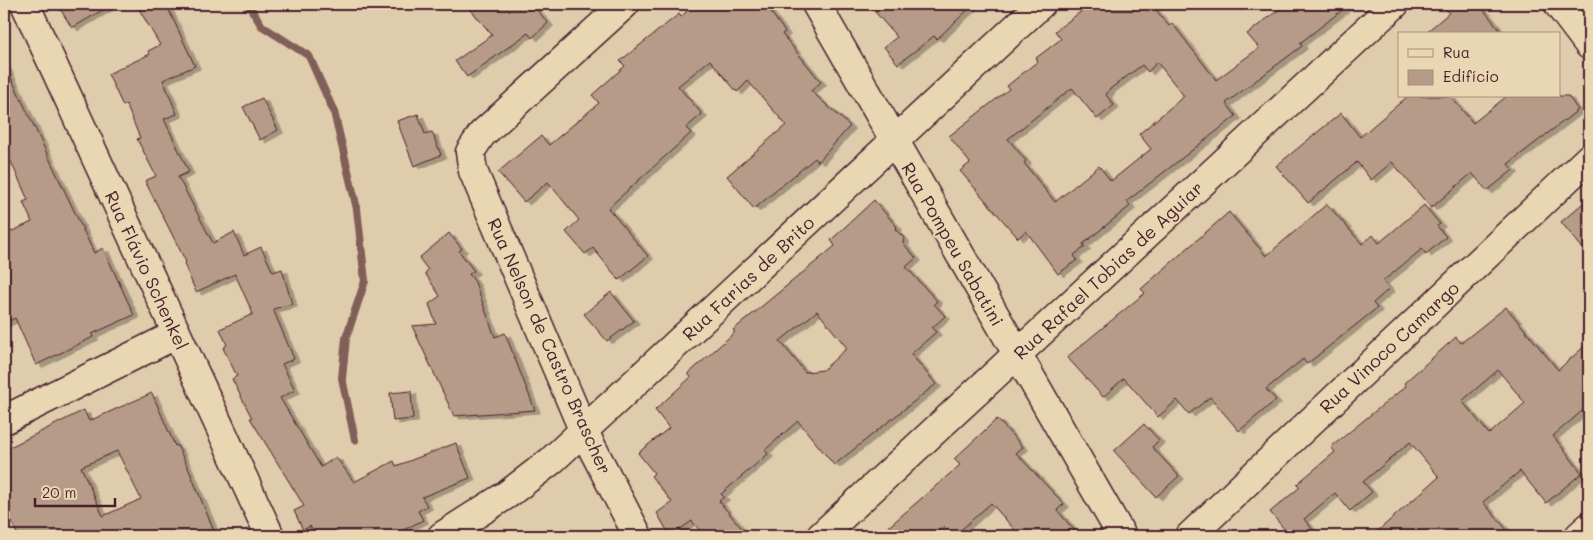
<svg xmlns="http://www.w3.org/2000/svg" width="1593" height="540" viewBox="0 0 1593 540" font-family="Mali,sans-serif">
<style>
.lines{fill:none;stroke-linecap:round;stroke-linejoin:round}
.stream{stroke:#805e59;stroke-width:8}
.building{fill:#b69b88;stroke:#4a1f2b;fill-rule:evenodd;filter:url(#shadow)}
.minor-casing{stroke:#4a1f2b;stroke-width:31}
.minor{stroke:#e9d7b4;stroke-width:28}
.labels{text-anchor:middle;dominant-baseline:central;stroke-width:4;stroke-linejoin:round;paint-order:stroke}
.street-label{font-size:18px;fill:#4a1f2b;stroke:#e9d7b4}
</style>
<defs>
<filter id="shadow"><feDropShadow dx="5.5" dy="3" stdDeviation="0" flood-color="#0004"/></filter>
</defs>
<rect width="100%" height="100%" fill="#dfccac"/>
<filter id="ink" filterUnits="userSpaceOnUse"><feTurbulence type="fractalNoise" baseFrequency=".02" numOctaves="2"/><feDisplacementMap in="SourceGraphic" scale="10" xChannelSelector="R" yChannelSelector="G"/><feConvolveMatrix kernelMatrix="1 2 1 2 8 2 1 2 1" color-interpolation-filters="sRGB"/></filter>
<g filter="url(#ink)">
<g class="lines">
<!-- stream -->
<path class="stream" d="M248,4L262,26L309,56L334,112L357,209L365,281L346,338L342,378L355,440"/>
</g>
<!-- building -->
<path class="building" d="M57,4H113L72,28Z
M136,4H166L195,66L163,80L177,114L164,119L189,172L178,177L213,243L234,232L244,255L261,247L273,272L282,269L292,304L273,309L294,359L282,364L295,390L280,398L321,467L336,457L354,482L394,461L396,466L456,443L470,478L422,497L427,506L418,511L423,520L392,536H315L310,526L303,530L294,511L304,506L250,418H252L232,379L237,376L223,348L227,345L220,329L253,314L235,274L196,292L184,264L186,262L145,181L156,176L137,139L140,138L126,104L123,106L108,74L150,54L148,51L160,45Z
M466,4H532L548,23L532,38L528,33L467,77L455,61L492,35Z
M694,4H765L785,32L782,34L821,82L811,91L850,126L818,162L815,158L754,209L727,176L786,125L748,81L737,92L710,60L678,86L702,114L686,128L691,133L608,208L648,256L619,280L593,248L585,254L566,232L579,220L548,182L524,202L498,172L541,136L549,145L599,103L592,95L625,66L620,61L679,14L681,17Z
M868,4H974L937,39L934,36L898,64L884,47L897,37Z
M1091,4H1151L1169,26L1172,23L1216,80L1259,48L1247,34L1286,4H1350L1300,43L1302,46L1226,103L1236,116L1127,201L1130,206L1083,244L1085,247L1074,255L1077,260L1058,274L1026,231L1018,238L960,171L970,163L949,136L1009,89L1007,86L1038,61L1036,58L1061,39L1055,31ZM1157,62L1184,96L1139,134L1151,149L1111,181L1099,166L1055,202L1024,163L1026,161L1008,139L1072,88L1097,119L1114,105L1106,95L1110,89L1142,65L1148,72Z
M1441,4H1479L1503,34H1424L1449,13Z
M4,63L94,253L103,248L134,315L92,334L93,337L36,365L15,318L4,324V235L32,222L23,202L28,200L4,146Z
M1408,96H1450L1473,123L1507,96H1568L1578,110L1508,164L1513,170L1487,191L1472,173L1431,208L1392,162L1371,180L1357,162L1308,203L1276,166L1341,113L1360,137Z
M262,98L278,130L260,140L243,107Z
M418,114L425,134L432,132L441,155L414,166L397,121Z
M1589,198V256L1561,222Z
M874,200L897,227L895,229L904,238L903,243L916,258L906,267L937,301L934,304L945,316L932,328L936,332L911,354L936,384L834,465L798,421L765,450L768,454L721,494L724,497L719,501L748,536H704L692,521L670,536L657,513L672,502L651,476L654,473L638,453L669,428L655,410L691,377L688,374L735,332L733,330L835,246L831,240ZM817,311L847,348L823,370L805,372L780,341Z
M1327,204L1362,244L1373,235L1379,243L1424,205L1440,224L1437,226L1446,237L1426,254L1422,249L1383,281L1389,289L1373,303L1377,308L1307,364L1303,359L1266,389L1276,400L1239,431L1210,397L1189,414L1177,400L1158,417L1124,378L1103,397L1067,357L1145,293L1141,289L1229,212L1266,256Z
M449,233L462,249L459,251L474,271L469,274L475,282L495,337L505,333L535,410L454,416L412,326L436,324L429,304L440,296L425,273L428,270L419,258Z
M611,292L634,321L607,341L584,314Z
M1506,307L1558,370L1589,342V405L1553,436L1582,473L1546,503L1520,471L1483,502L1512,536H1372L1439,477L1410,442L1363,482L1372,492L1350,511L1335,493L1304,519L1318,536H1290L1270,512L1300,487L1297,484L1335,452L1331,447L1406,386L1404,383L1456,337L1461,343ZM1498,370L1525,403L1489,434L1462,401Z
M411,391L413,419L393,421L390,393Z
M152,393L175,446L177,445L189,470L216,536H18L4,504V450L84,410L89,421ZM117,451L141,499L103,516L81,467Z
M997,419L1023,447L1016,453L1064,504L1057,510L1079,536H1020L991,503L954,536L944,526L931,536H878L960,465L954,459Z
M1144,424L1159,440L1152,447L1179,476L1156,497L1114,451Z"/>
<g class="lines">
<defs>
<path id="minor" d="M25,4L270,536
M625,4L482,134L470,152L473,171L584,432L638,536
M816,4L1122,536
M1558,4L1589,45
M4,420L177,334
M442,536L508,494L551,461L1041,4
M821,536L1395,4
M1190,536L1589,158
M1579,536L1589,527"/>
</defs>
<!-- minor casing -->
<use href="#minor" class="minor-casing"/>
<!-- minor -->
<use href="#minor" class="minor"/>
</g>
</g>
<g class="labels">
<!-- street labels -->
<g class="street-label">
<text transform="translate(953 244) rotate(60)">Rua Pompeu Sabatini</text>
<text transform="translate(147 270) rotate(65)">Rua Flávio Schenkel</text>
<text transform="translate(1108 270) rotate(-43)">Rua Rafael Tobias de Aguiar</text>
<text transform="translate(748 278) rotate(-43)">Rua Farias de Brito</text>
<text transform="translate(550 346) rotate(66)">Rua Nelson de Castro Brascher</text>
<text transform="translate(1389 347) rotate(-43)">Rua Vinoco Camargo</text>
</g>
</g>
<!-- margin -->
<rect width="1593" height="540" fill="none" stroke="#e9d7b4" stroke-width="20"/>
<rect x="10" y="10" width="1573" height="520" fill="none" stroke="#4a1f2b" stroke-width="2" filter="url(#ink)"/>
<!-- legend -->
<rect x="1398" y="32" width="162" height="65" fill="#e9d7b4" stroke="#a98d7d"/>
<rect x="1408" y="49" width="25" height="8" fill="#e9d7b4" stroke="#a98d7d"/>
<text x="1443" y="58" font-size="15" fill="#4a1f2b">Rua</text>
<rect x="1408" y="70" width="25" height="15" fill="#b69b88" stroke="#a98d7d"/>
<text x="1443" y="82" font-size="15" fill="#4a1f2b">Edifício</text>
<!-- scale -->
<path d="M35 498v8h80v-8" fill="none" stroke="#4a1f2b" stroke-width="2.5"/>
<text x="42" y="498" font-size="15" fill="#4a1f2b" stroke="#e9d7b4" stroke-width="4" paint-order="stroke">20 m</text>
</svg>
